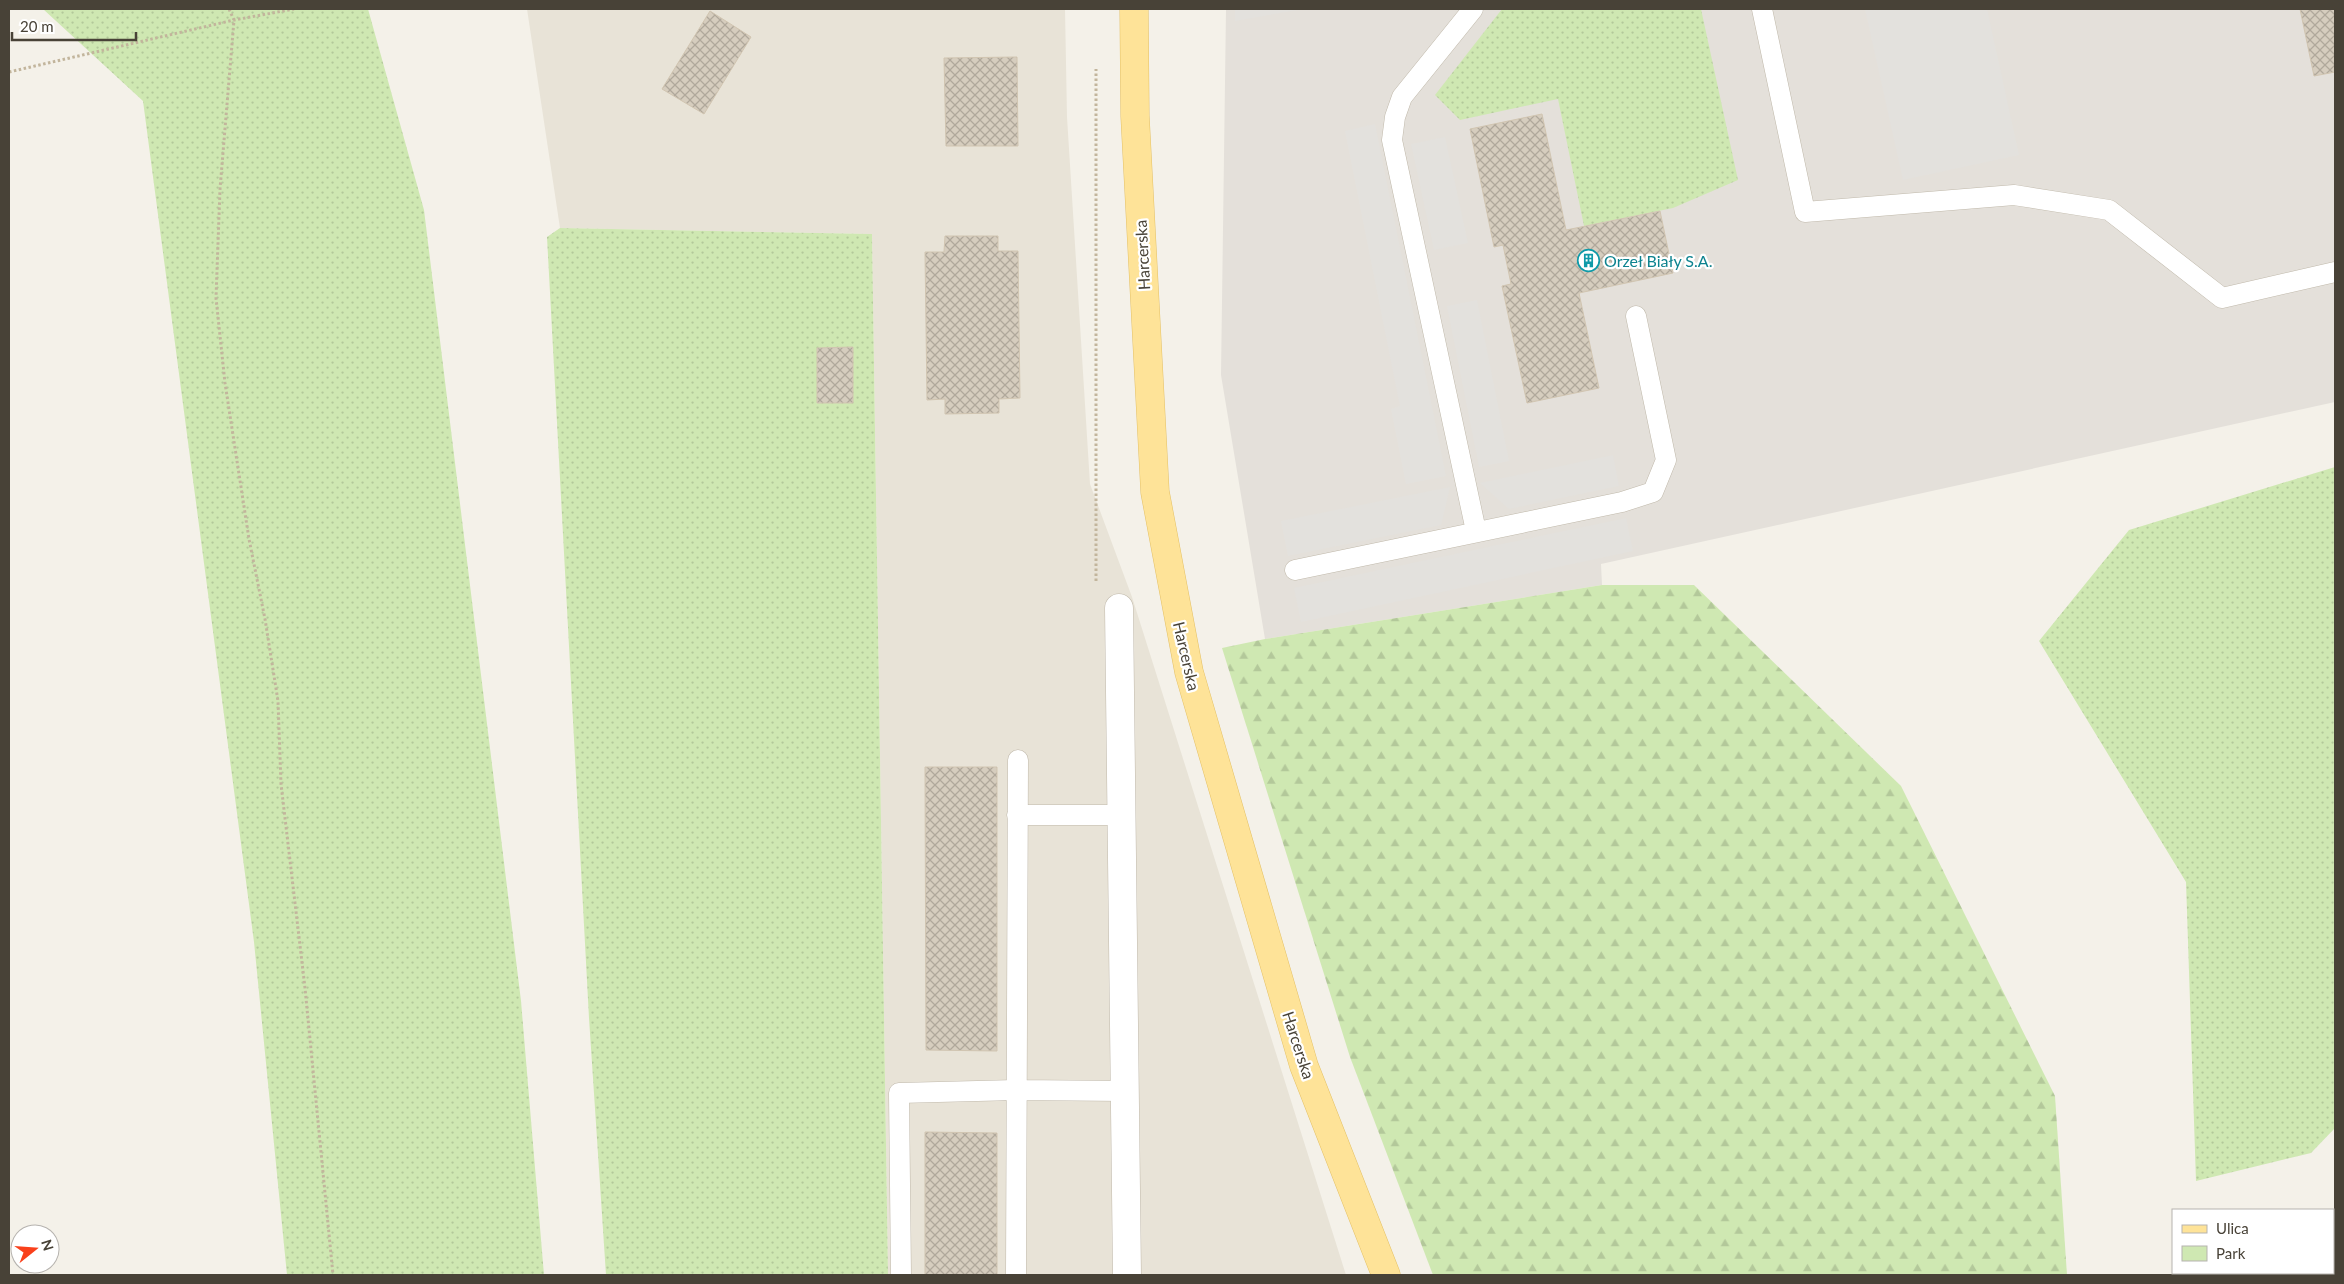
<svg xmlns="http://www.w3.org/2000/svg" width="2344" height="1284" viewBox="0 0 2344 1284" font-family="Lato,sans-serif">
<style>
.residential{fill:#e8e3d7}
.industrial{fill:#e4e0da}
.green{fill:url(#green-dots)}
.forest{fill:url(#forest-firs)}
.parking{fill:#e3e1dd}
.building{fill:url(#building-cross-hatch);stroke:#d1c5b1}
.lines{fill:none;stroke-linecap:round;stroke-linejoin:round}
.service-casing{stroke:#c0b9ab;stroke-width:21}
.minor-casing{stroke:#c0b9ab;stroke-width:29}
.primary-casing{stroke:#e4c167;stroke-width:29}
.path{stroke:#c2b59c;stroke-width:3;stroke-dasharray:2.5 2.5;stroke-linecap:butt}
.service{stroke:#fff;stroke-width:20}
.minor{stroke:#fff;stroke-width:28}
.primary{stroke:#fee398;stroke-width:28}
.labels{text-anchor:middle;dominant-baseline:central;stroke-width:4.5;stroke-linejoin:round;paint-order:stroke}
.street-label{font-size:16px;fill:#484237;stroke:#fff}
.culture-label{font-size:16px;fill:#0d838f;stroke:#fff;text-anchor:start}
</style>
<defs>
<pattern id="green-dots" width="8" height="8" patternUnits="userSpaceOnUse" patternTransform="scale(1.25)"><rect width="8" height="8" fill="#cfe8b2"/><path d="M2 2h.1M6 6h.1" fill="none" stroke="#b3c89a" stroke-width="1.8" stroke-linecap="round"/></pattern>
<pattern id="forest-firs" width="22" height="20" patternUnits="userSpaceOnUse" patternTransform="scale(1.25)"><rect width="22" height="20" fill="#cfe8b2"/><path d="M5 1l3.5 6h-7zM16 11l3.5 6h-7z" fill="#b3c89a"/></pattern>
<pattern id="building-cross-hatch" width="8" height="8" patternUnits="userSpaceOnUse" patternTransform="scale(1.25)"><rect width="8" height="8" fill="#d6cdbe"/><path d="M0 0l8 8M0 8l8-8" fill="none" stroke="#b0a89b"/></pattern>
</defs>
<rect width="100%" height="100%" fill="#f4f1e9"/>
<!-- residential -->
<path class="residential" d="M527,9H1065L1067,117L1090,484L1132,597L1346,1275H888L872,234L560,228Z"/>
<!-- industrial -->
<path class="industrial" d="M1226,9H2335V402L1601,564L1602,585L1265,639L1221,375Z"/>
<!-- green -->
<path class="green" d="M43,9H368L424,210L521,1001L544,1275H287L254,942L143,101Z
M1502,9H1701L1738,180L1673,208L1584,226L1558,99L1460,120L1435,95Z
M560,228L872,234L888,1275H606L589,1018L547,237Z
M2335,467V1128L2311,1153L2196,1181L2186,882L2039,641L2129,530Z"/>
<!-- forest -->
<path class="forest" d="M1602,585H1694L1901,786L2055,1096L2067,1275H1433L1350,1057L1222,648L1265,639Z"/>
<!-- parking -->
<path class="parking" d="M1235,9H1303L1235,21Z
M1865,9H1987L2019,155L1903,180Z
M1375,124L1446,476L1406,484L1391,409L1400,406L1345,131Z
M1445,137L1468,243L1434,250L1411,144Z
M1477,300L1509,461L1479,467L1447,306Z
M1613,455L1619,486L1509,509L1480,483Z
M1450,487L1441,525L1288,556L1281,521Z
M1626,518L1633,551L1301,622L1294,588Z"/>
<!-- building -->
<path class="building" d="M2300,9H2335V72L2314,76Z
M710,11L751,37L704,114L662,89Z
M1017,57L1018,146H946L944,58Z
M1542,114L1566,230L1660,211L1673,273L1579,293L1599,388L1527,403L1502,286L1511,284L1503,245L1494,247L1470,129Z
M945,236H998V251H1018L1020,398L999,399V413L945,414V399L927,400L925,252H944Z
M853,347V403H817V348Z
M925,767H997V1051L926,1050Z
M925,1132L997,1133V1275H925Z"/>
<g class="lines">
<defs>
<path id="service" d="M1473,9L1402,97L1395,117L1392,140L1476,531
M1762,9L1805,212L2014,195L2109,210L2222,298L2335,272
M1295,570L1622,502L1653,492L1666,460L1636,316
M1017,815H1122
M901,1275L899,1093L1016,1090L1125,1091
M1016,1275L1018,760"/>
<path id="minor" d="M1119,608L1127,1275"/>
<path id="primary" d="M1134,9L1135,116L1155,492L1189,672L1304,1066L1386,1275"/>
</defs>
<!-- service casing -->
<use href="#service" class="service-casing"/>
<!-- minor casing -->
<use href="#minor" class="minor-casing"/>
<!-- primary casing -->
<use href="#primary" class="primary-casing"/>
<!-- path -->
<path class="path" d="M229,9L234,20L220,189L216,298L225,383L249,539L265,619L278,701L281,784L305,988L333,1275
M9,72L234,20L294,9
M1096,581V69"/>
<!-- service -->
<use href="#service" class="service"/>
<!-- minor -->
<use href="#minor" class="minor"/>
<!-- primary -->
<use href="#primary" class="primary"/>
</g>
<!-- icons -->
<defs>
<symbol id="building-ring" viewBox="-11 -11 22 22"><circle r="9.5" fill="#fff" stroke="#0f9aa8" stroke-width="1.5"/><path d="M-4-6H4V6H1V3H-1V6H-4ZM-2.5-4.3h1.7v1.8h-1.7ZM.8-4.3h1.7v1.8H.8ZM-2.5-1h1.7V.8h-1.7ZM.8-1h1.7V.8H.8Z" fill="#0f9aa8"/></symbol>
</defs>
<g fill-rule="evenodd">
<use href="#building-ring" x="1576" y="248" width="25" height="25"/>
</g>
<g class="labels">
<!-- street labels -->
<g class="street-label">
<text transform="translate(1142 255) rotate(-93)">Harcerska</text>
<text transform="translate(1187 656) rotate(77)">Harcerska</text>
<text transform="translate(1299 1045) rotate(72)">Harcerska</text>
</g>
<!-- culture labels -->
<g class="culture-label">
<text x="1604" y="260">Orzeł Biały S.A.</text>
</g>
</g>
<!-- border -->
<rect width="2344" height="1284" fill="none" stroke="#484237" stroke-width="20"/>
<!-- legend -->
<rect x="2172" y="1209" width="162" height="65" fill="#ffffff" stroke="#b6b3af"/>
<rect x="2182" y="1225" width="25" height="8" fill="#fee398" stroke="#b6b3af"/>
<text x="2216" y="1234" font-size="15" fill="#484237">Ulica</text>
<rect x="2182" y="1246" width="25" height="15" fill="#cfe8b2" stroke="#b6b3af"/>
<text x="2216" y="1259" font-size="15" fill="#484237">Park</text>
<!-- north arrow -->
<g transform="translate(35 1249) rotate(73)"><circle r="24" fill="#ffffff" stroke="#b6b3af"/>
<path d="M0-4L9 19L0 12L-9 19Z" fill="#f9401b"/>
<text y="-8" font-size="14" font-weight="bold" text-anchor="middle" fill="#484237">N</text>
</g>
<!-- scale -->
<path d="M12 32v8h124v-8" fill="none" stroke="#484237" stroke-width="2.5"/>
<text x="20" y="32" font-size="15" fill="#484237" stroke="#ffffff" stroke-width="4" paint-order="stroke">20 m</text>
</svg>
